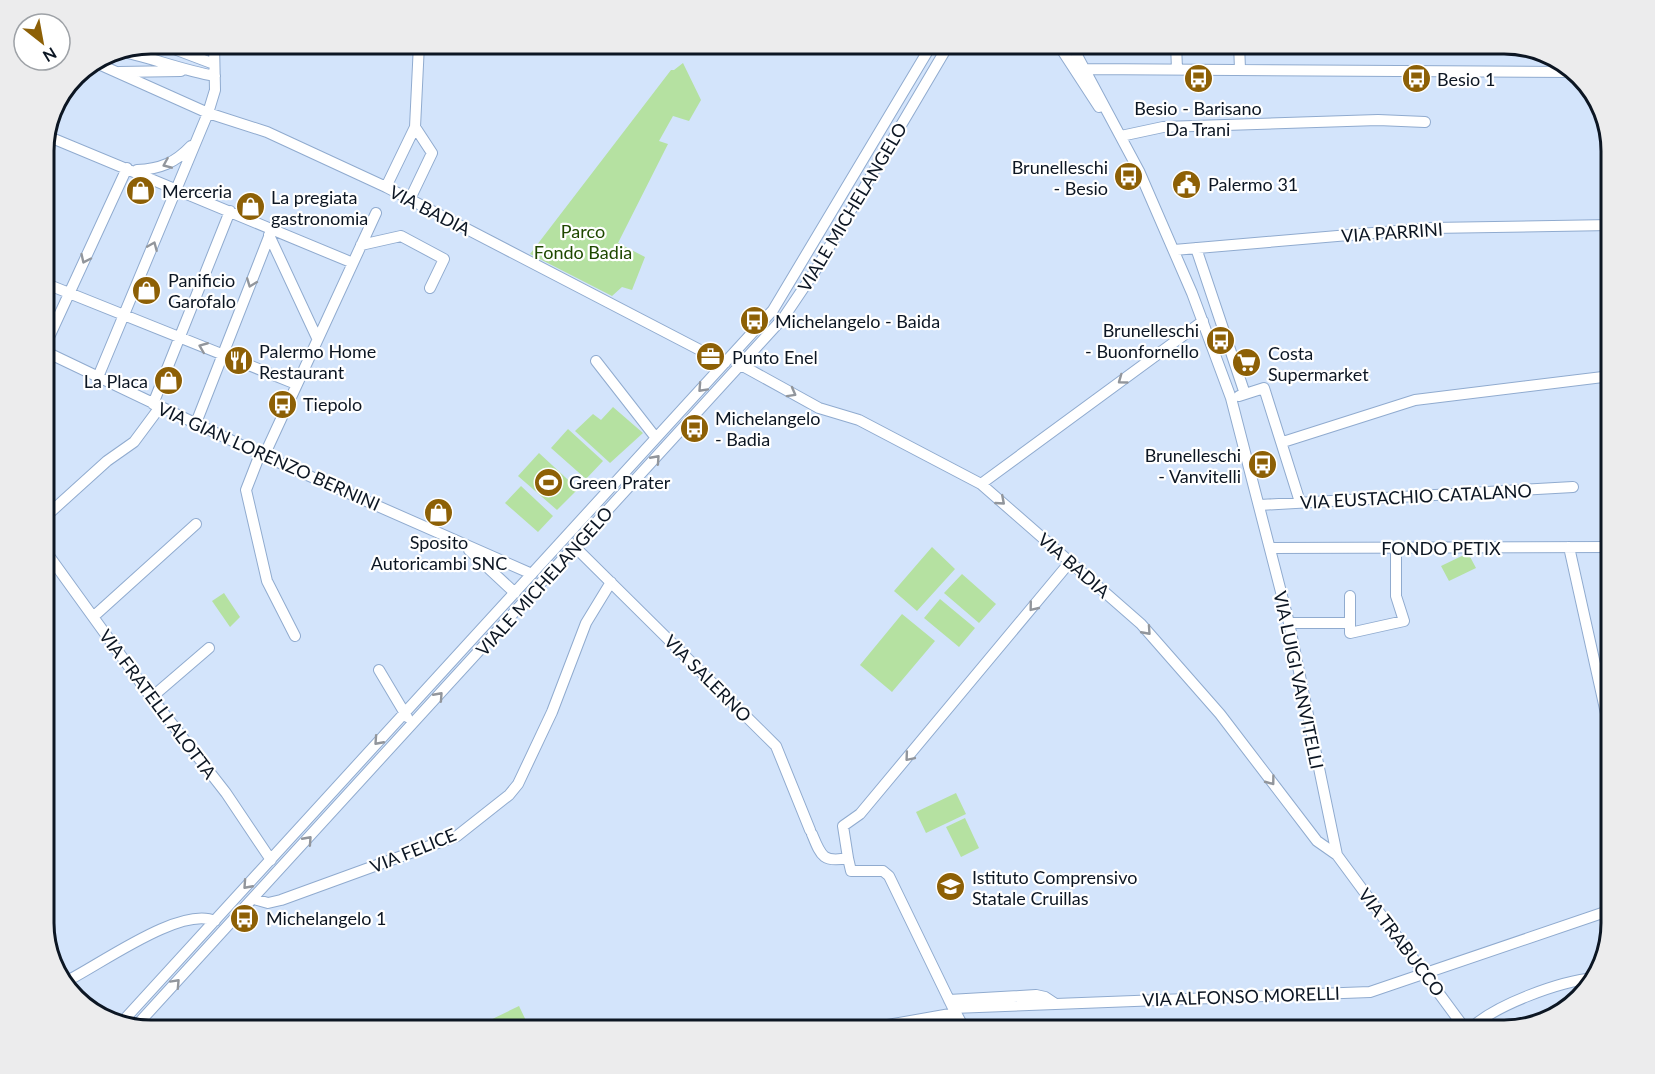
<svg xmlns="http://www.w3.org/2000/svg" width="1655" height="1074" viewBox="0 0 1655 1074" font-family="Lato,sans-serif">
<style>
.green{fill:#b5e1a1}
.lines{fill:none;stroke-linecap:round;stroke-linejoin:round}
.minor-casing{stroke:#90abcf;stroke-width:12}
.minor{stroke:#fff;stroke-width:10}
.oneway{stroke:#92969c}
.labels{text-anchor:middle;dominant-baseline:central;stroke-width:4.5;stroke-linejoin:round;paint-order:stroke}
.poi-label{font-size:18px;fill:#0c1623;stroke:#fff;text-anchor:start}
.street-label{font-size:18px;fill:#0c1623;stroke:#fff}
.park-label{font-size:18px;fill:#1f4800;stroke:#fff}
.rim{fill:none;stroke:#0c1623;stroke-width:3}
</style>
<rect width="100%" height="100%" fill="#d3e4fb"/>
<!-- green -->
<path class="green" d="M683,63L701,100L689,121L673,116L659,141L668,144L618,243L645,257L632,290L622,287L612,296L530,254L671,70H674Z
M613,407L643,433L610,463L575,431L593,414L601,420Z
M568,429L603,461L586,479L551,448Z
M539,453L578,489L557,510L518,476Z
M521,486L553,516L538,532L505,503Z
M932,547L955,569L917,611L894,591Z
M1468,553L1476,568L1449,581L1441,566Z
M962,574L996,604L979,623L944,593Z
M224,593L240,617L230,627L212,601Z
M940,599L975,628L959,647L924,618Z
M902,614L935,641L892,692L860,665Z
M956,793L966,814L926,833L916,812Z
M965,818L979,848L961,857L946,827Z
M519,1006L530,1029L481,1030L478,1026Z"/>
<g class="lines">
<defs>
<path id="minor" d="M161,44L214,64
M1058,44L1099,107
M1071,44L1139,171L1192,293L1231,398L1289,623L1337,855
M1176,44L1177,69
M1239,44L1240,69
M116,50C150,57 181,70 215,76
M94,62L208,113L267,132L386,187L725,363
M1086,69L1573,72
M119,72L181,71
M415,127L419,44
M47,136L353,263
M1121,136L1163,127L1378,120L1425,122
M137,170C160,169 175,163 191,146
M386,187L415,127L432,153L410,199
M269,235L317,338
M361,245L401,236L444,259L430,288
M1196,248L1245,394
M1174,250L1431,228L1611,225
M49,285L296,384
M44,348L127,168
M44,351L264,456L532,574
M596,361L656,438
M741,365L819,408L859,420L981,484L1141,624L1220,714L1317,841L1337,855L1466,1030
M98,377L208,113L215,90L214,44
M1239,396L1264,388L1300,502
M153,404L230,211
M196,423L272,229
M1283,442L1415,400L1611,376
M260,454L246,490L267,581L295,636
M264,456L376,213
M981,484L1203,321
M1260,505L1573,487
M44,518L107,461L134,442L160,407
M575,547L776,746L810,830
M1569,547L1611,736
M1270,548L1611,547
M44,549L148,693L226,793L271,860
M469,550L515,593
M1350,596V633L1404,621L1396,596V548
M93,617L196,524
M1289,623H1350
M379,670L407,717
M152,697L209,648
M812,834C821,856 823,863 848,858L851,871H883L889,876L953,1008
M848,858L843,826L860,814L1070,562
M254,899L268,903L281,900L457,836L509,795L518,784L552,712L586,623L611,582
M63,983C97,967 180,905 215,921
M949,1000L1036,995L1045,997L1054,1003
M953,1008L1370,992L1611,910
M956,1013L965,1030
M122,1022L773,310L932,44
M136,1026L784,317L815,271L949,44
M859,1030L956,1013L953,1008
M1146,1030H1147
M1469,1030C1494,1005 1560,981 1595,978"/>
</defs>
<!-- minor casing -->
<use href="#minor" class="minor-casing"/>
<!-- minor -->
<use href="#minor" class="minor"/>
</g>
<!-- one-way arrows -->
<defs><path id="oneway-chevron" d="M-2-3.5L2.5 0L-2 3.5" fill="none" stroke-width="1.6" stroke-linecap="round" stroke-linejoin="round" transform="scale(1.5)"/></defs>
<g class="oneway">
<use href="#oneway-chevron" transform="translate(167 164) rotate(157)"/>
<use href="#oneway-chevron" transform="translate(153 246) rotate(-67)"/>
<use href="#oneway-chevron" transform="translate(85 259) rotate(115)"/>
<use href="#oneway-chevron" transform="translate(251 283) rotate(111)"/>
<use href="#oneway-chevron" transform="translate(203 347) rotate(-158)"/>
<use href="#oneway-chevron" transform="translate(1122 380) rotate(144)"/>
<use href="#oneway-chevron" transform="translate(702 388) rotate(133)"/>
<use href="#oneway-chevron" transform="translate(792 393) rotate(29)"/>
<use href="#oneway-chevron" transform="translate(656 459) rotate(-48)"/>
<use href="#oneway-chevron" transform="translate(1001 501) rotate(41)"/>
<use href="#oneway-chevron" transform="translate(1033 607) rotate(129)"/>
<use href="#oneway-chevron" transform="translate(1147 631) rotate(48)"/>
<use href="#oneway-chevron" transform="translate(439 696) rotate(-48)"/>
<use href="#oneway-chevron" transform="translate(378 741) rotate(132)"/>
<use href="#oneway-chevron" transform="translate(909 757) rotate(130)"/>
<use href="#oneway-chevron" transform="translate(1271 781) rotate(53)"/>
<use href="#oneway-chevron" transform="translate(308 840) rotate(-48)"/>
<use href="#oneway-chevron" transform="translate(247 885) rotate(132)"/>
<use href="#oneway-chevron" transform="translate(176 983) rotate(-47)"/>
</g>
<!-- icons -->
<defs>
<symbol id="bus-disc" viewBox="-11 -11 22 22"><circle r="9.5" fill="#8d6006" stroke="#fff"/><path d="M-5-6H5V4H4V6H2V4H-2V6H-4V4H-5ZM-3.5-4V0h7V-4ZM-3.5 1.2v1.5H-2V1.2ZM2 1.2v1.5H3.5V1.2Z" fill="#fff"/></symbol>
<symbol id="civic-disc" viewBox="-11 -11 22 22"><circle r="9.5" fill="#8d6006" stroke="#fff"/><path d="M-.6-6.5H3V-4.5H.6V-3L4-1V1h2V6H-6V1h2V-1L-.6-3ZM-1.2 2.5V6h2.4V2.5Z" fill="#fff"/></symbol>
<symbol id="shop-disc" viewBox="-11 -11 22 22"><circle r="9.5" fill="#8d6006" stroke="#fff"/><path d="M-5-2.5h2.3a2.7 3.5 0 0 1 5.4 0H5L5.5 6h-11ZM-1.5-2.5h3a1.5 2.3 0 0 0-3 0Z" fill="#fff"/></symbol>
<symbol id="office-disc" viewBox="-11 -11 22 22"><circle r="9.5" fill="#8d6006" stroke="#fff"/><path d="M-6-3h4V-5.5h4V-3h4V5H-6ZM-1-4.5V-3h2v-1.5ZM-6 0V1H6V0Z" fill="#fff"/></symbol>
<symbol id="restaurant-disc" viewBox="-11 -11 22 22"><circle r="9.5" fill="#8d6006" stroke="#fff"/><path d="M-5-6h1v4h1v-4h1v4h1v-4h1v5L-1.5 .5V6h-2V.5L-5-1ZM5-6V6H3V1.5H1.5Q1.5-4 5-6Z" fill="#fff"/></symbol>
<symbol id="supermarket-disc" viewBox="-11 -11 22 22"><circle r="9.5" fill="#8d6006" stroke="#fff"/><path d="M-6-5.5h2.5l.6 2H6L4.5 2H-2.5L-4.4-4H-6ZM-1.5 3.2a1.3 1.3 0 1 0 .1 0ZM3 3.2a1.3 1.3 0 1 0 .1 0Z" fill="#fff"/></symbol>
<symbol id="stadium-disc" viewBox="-11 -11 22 22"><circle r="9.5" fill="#8d6006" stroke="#fff"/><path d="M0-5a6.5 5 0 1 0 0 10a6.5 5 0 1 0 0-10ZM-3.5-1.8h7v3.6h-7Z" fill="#fff"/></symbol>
<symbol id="school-disc" viewBox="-11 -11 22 22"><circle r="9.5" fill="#8d6006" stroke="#fff"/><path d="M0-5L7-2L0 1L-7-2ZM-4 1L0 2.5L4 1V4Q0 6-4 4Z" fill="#fff"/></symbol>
</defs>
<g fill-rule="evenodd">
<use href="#bus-disc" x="1182" y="62" width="33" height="33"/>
<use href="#bus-disc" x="1400" y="62" width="33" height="33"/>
<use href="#bus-disc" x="1112" y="160" width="33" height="33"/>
<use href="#civic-disc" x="1170" y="168" width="33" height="33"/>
<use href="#shop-disc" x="124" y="174" width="33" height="33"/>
<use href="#shop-disc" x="234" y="190" width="33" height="33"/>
<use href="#shop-disc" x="130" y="274" width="33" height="33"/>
<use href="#bus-disc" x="738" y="304" width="33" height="33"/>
<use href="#bus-disc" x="1204" y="324" width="33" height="33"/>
<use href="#office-disc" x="694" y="340" width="33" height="33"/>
<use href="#restaurant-disc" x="222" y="344" width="33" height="33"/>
<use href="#supermarket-disc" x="1230" y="346" width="33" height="33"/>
<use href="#shop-disc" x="152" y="364" width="33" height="33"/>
<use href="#bus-disc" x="266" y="388" width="33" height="33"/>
<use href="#bus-disc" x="678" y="412" width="33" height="33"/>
<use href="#bus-disc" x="1246" y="448" width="33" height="33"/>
<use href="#stadium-disc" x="532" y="466" width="33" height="33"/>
<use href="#shop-disc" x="422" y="496" width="33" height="33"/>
<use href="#school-disc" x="934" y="870" width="33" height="33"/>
<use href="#bus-disc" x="228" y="902" width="33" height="33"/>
</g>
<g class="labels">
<!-- poi labels -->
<g class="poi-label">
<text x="1437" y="79">Besio 1</text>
<text x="1198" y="108" text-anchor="middle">Besio - Barisano<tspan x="1198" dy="21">Da Trani</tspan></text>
<text x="1108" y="167" text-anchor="end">Brunelleschi<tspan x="1108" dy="21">- Besio</tspan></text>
<text x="1208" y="184">Palermo 31</text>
<text x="162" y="191">Merceria</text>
<text x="271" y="197">La pregiata<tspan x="271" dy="21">gastronomia</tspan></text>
<text x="168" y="280">Panificio<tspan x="168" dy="21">Garofalo</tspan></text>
<text x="775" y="321">Michelangelo - Baida</text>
<text x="1199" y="330" text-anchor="end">Brunelleschi<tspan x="1199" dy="21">- Buonfornello</tspan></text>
<text x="259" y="351">Palermo Home<tspan x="259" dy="21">Restaurant</tspan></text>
<text x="1268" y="353">Costa<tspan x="1268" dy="21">Supermarket</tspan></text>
<text x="732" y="357">Punto Enel</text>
<text x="148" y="381" text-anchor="end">La Placa</text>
<text x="303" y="404">Tiepolo</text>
<text x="715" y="418">Michelangelo<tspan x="715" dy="21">- Badia</tspan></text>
<text x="1241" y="455" text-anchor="end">Brunelleschi<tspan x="1241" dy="21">- Vanvitelli</tspan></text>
<text x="569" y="482">Green Prater</text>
<text x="439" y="542" text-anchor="middle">Sposito<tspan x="439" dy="21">Autoricambi SNC</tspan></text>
<text x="972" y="877">Istituto Comprensivo<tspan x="972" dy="21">Statale Cruillas</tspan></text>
<text x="266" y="918">Michelangelo 1</text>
</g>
<!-- street labels -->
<g class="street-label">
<text transform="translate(852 207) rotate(-59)">VIALE MICHELANGELO</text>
<text transform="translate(430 210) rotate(27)">VIA BADIA</text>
<text transform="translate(1392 232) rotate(-4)">VIA PARRINI</text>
<text transform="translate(269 456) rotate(24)">VIA GIAN LORENZO BERNINI</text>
<text transform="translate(1416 496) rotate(-3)">VIA EUSTACHIO CATALANO</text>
<text x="1441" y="548">FONDO PETIX</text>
<text transform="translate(1074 565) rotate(41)">VIA BADIA</text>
<text transform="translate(544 581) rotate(-48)">VIALE MICHELANGELO</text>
<text transform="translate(708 678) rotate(45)">VIA SALERNO</text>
<text transform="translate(1299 680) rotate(78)">VIA LUIGI VANVITELLI</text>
<text transform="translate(158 704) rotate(53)">VIA FRATELLI ALOTTA</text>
<text transform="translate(413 850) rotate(-22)">VIA FELICE</text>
<text transform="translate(1402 942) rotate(53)">VIA TRABUCCO</text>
<text transform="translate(1241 996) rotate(-2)">VIA ALFONSO MORELLI</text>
</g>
<!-- park labels -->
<g class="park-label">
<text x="583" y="231">Parco<tspan x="583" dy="21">Fondo Badia</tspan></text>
</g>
</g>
<!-- crop -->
<path d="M0 0H1655V1074H0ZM151 54H1504A97 97 0 0 1 1601 151V923A97 97 0 0 1 1504 1020H151A97 97 0 0 1 54 923V151A97 97 0 0 1 151 54Z" fill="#ececed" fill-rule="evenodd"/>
<path class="rim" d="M151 54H1504A97 97 0 0 1 1601 151V923A97 97 0 0 1 1504 1020H151A97 97 0 0 1 54 923V151A97 97 0 0 1 151 54Z"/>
<!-- north arrow -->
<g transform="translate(42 42) rotate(149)"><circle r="28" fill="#ffffff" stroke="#9ea2a7" stroke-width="1.5"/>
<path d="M0-4.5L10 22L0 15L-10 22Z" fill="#8d6006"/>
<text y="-9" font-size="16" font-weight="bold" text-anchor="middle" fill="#0c1623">N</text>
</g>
</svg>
